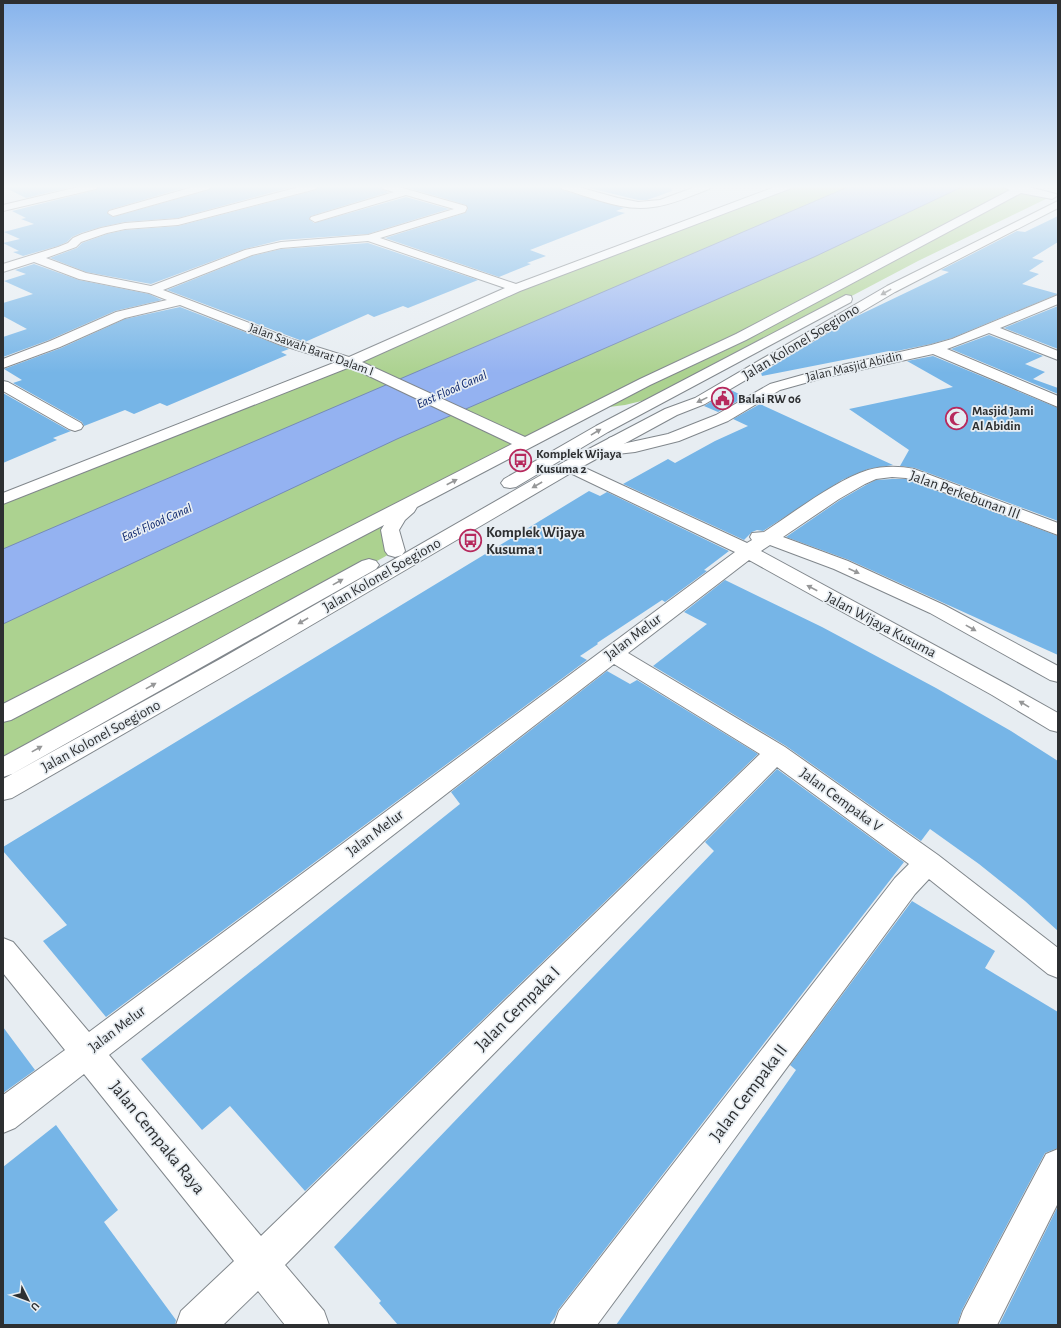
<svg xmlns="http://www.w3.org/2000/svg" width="1061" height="1328" viewBox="0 0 1061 1328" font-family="'Alegreya Sans',sans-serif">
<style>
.green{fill:#acd290}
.water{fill:#94b2f1;stroke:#758bb7}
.building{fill:#76b5e7}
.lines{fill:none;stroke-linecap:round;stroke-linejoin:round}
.minor-casing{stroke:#81878c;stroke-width:2}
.major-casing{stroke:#81878c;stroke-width:2}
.minor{fill:#fff;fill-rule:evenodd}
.major{fill:#fff;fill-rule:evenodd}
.oneway{fill:#969798}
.labels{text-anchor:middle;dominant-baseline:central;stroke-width:3.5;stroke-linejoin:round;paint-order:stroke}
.far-street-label{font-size:13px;fill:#2d2f31;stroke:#e7edf2}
.far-water-label{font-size:13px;font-style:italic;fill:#0a246b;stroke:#e7edf2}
.far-poi-label{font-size:13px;font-weight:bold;fill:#2d2f31;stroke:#e7edf2;text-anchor:start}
.street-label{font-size:15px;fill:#2d2f31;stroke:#e7edf2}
.poi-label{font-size:15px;font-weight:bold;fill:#2d2f31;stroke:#e7edf2;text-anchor:start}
.near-street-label{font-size:18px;fill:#2d2f31;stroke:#e7edf2}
</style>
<rect width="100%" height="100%" fill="#e7edf2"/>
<!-- green -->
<path class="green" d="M785,187H1024L1052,196L918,261L662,396L625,405L593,409L397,517L395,551L3,768V499L350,362L516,288Z"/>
<!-- water -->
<path class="water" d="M848,187H962L814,257L397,439L3,624V549Z"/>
<!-- building -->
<path class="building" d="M4,187H71L26,198Z
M98,187H187L109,210L107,213L113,217L209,190L211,187H292L178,218L125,222L101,227L81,233L72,237L67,242L58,246L23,256L13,252L19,251L3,243L20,239L4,232L34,224L21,219L26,218L12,211L96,190Z
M318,187H381L383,190L389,192L311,216L309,219L314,223L406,197L449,209L368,234L281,240L245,249L151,284L86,272L50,258L77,248L82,243L107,234L125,230L178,226L316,190Z
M405,187H560L562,190L624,208L616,211L625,213L530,250L546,256L527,263L531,264L499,277L385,238L465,213L468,209L466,205Z
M585,187H671L672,191L647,200H638Z
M1058,216V242L1032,258L1044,261L1029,271L1039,274L1022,284L1058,294L952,338L931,344L892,352L889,351L762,376L761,373L853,318L949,272L941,270L1017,231L1025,232Z
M368,243L478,280L408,308L403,306L374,317L368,314L305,342L167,290L252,256L281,249Z
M34,264L79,280L149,294L162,300L115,311L49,340L3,357V337L27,329L3,316V303L33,294L4,281L26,274L15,270Z
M1058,306V349L1004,328Z
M180,307L289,349L281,352L287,355L167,406L160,403L134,414L125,410L84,426L82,422L13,383L22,380L4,369L61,348L125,319Z
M989,335L1043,356L1025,364L1045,372L1033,379L1058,388V394L951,349Z
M933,356L1058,408V521L915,468L900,466L909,450L849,409L953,387L907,361Z
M731,390L745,397L718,412L704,406Z
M3,393L68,430L71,431L53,438L57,440L3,463Z
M760,404L893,465L868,469L842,480L763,531L757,530L752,532L744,540L623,484L668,459L675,463L715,441L748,426L733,419Z
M892,479H906L1058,536V655L849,560L786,537L840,500L866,485L876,480Z
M589,491L600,496L607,492L729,551L704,570L707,571L665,602L662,600L597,643L598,644L580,656L587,660L106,1017L43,941L67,925L3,851V847Z
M725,580L822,627L936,688L1011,731L1058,761V931L1025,901L979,864L930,829L921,841L786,746L653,666L707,624L684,612Z
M607,671L630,684L637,680L758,754L305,1191L230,1106L202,1130L141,1059L460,804L451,792Z
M777,769L904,862L558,1310L555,1317L549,1325H398L379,1303L381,1301L334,1247L714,851L705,842Z
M912,901L995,951L985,968L1058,1012V1148L1045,1153L962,1310L957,1325H616L796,1070L790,1065Z
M3,1027L35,1070L3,1093Z
M56,1125L118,1210L104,1222L176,1320L175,1325H3V1167Z
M1058,1206V1325H999Z"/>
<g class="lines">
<defs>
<path id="minor" d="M78,187H97L96,189L3,211V205Z
M193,187H210L209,189L117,215L113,216L108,213L109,211Z
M299,187H317L316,189L178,225L125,229L107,233L81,242L76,247L46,258L86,273L151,286L245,250L281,242L368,235L454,209L406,195L315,222L310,219L311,217L394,192L383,189L382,187H399L466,206L467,208L465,212L380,238L516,284L775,187H790L789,189L520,291L362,362L525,437L640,379L736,334L1010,190L1004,187H1029L1056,194L1057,196L1052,199L1021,193L746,340L650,385L417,507L414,512L405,520L399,530L405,551L402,555L395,557L388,555L385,551L381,530L384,525L11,720L3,722V704L512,444L350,367L3,504V493L336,362L281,345L180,305L125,318L60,347L3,368V359L50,341L116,312L167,300L149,293L79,279L34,262L3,272V264L58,247L68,243L73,238L82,234L101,228L125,223L178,219ZM368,241L505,288L349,357L291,339L163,290L252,255L281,248Z
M561,187H578L618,198L638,202L660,200L695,187H710L709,189C690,196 672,205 653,207C623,212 591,197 562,189Z
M1058,295V304L1000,328L1058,351V360L989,333L947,349L1058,396V407L933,354L823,378L780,390L728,421L679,441L635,452L617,454L611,453L604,446L609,438L615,436L621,438L623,441L622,444L668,434L716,415L770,384L820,370L931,345L952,339Z
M3,381L8,382L81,423L83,426L81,429L75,431L69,429L3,391Z
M570,461L747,543L752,540L750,537L752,533L764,532C793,513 836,480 868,470C882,466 900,466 914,469L1058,523V535L906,478L892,477L876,479L865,484L839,499L783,537L848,561L944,605L1058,666V682L1050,680L930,613L834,569L770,545L761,551L1008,685L1058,713V732L1050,730L992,695L749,560L628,653L785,747L938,855L1058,948V978L1048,974L929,879L915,894L597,1325H554L559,1311L895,878L909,864L777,767L285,1265L324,1311L329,1325H285L258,1291L223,1325H176L181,1311L234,1261L84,1074L15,1128L3,1133V1095L65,1050L3,973V938L13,942L89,1032L735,552L564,470L562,466L564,462ZM614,664L760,754L261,1236L109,1055Z
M1058,1149V1203L997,1325H958L963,1311L1046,1154Z"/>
<path id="major" d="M1058,201V208L895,292L705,404L677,415L576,470L238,668L12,798L3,800V779L222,658L564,462L665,409L695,398L887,286Z
M846,295L851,296L852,299L851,302L608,432L516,487L510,488L504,487L501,483L504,479L596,426Z
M369,559L376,561L379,565L376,569L12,774L3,777V757L362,561Z"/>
</defs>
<!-- minor casing -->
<use href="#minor" class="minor-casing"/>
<!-- major casing -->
<use href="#major" class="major-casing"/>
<!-- minor -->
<use href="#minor" class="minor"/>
<!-- major -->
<use href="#major" class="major"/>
</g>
<!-- one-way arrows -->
<defs><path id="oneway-solid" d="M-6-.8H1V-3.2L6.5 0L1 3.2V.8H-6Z"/></defs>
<g class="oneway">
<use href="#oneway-solid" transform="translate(886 292) rotate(151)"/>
<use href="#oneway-solid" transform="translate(702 400) rotate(154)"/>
<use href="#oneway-solid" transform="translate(596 432) rotate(-31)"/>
<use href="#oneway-solid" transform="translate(452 482) rotate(-27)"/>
<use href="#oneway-solid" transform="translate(537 485) rotate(150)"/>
<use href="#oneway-solid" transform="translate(854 571) rotate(24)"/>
<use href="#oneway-solid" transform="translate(338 582) rotate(-29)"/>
<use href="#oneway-solid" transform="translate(812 588) rotate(-152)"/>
<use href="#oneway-solid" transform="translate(303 621) rotate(150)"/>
<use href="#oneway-solid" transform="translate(971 628) rotate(29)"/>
<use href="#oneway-solid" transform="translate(151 686) rotate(-29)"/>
<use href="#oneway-solid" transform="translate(1024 704) rotate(-149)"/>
<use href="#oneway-solid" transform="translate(37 749) rotate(-29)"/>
</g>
<!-- sky -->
<linearGradient id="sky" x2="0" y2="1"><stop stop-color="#86b3ec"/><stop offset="0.5" stop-color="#f4f7f9"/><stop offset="1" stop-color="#f4f7f9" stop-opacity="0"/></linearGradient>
<rect width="1061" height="373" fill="url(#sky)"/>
<!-- icons -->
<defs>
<symbol id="civic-ring" viewBox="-11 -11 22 22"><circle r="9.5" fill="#e7edf2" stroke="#b7295d" stroke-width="1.5"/><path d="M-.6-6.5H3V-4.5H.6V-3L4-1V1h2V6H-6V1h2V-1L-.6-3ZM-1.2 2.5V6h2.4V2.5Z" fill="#b7295d"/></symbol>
<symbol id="mosque-ring" viewBox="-11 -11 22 22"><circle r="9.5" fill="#e7edf2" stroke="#b7295d" stroke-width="1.5"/><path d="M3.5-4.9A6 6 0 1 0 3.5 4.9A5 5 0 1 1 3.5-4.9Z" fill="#b7295d"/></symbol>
<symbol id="bus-ring" viewBox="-11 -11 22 22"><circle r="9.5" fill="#e7edf2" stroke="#b7295d" stroke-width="1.5"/><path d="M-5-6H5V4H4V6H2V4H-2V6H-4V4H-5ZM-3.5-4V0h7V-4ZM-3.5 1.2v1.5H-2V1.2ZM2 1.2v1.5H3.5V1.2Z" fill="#b7295d"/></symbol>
</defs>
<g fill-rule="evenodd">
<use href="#civic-ring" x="710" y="386" width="25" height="25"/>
<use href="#mosque-ring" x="944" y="406" width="25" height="25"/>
<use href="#bus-ring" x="508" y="448" width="25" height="25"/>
<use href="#bus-ring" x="458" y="528" width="25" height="25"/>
</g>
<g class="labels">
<!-- far-street labels -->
<g class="far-street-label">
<text transform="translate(311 350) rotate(20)">Jalan Sawah Barat Dalam I</text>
<text transform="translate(854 367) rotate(-13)">Jalan Masjid Abidin</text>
</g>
<!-- far-water labels -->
<g class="far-water-label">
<text transform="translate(452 390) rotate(-24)">East Flood Canal</text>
<text transform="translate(157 523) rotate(-24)">East Flood Canal</text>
</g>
<!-- far-poi labels -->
<g class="far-poi-label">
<text x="738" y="399">Balai RW 06</text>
<text x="972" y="411">Masjid Jami<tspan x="972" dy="15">Al Abidin</tspan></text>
<text x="536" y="454">Komplek Wijaya<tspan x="536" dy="15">Kusuma 2</tspan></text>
</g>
<!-- street labels -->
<g class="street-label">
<text transform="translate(801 342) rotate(-31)">Jalan Kolonel Soegiono</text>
<text transform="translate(965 495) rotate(20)">Jalan Perkebunan III</text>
<text transform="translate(382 575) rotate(-30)">Jalan Kolonel Soegiono</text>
<text transform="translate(881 625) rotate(28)">Jalan Wijaya Kusuma</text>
<text transform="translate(633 637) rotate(-37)">Jalan Melur</text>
<text transform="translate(101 736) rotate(-29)">Jalan Kolonel Soegiono</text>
<text transform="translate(841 800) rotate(36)">Jalan Cempaka V</text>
<text transform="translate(375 833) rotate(-37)">Jalan Melur</text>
<text transform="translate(117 1029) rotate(-37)">Jalan Melur</text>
</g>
<!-- poi labels -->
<g class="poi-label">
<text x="486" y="532">Komplek Wijaya<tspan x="486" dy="17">Kusuma 1</tspan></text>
</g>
<!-- near-street labels -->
<g class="near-street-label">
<text transform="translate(518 1009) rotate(-45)">Jalan Cempaka I</text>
<text transform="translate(749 1093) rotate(-53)">Jalan Cempaka II</text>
<text transform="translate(157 1138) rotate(51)">Jalan Cempaka Raya</text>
</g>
</g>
<!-- border -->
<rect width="1061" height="1328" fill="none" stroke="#2d2f31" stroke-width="8"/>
<!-- north arrow -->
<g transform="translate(28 1300) rotate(132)" stroke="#e7edf2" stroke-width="3" paint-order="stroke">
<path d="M0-3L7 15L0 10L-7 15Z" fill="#2d2f31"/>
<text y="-6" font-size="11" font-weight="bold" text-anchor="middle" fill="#2d2f31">U</text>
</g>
</svg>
